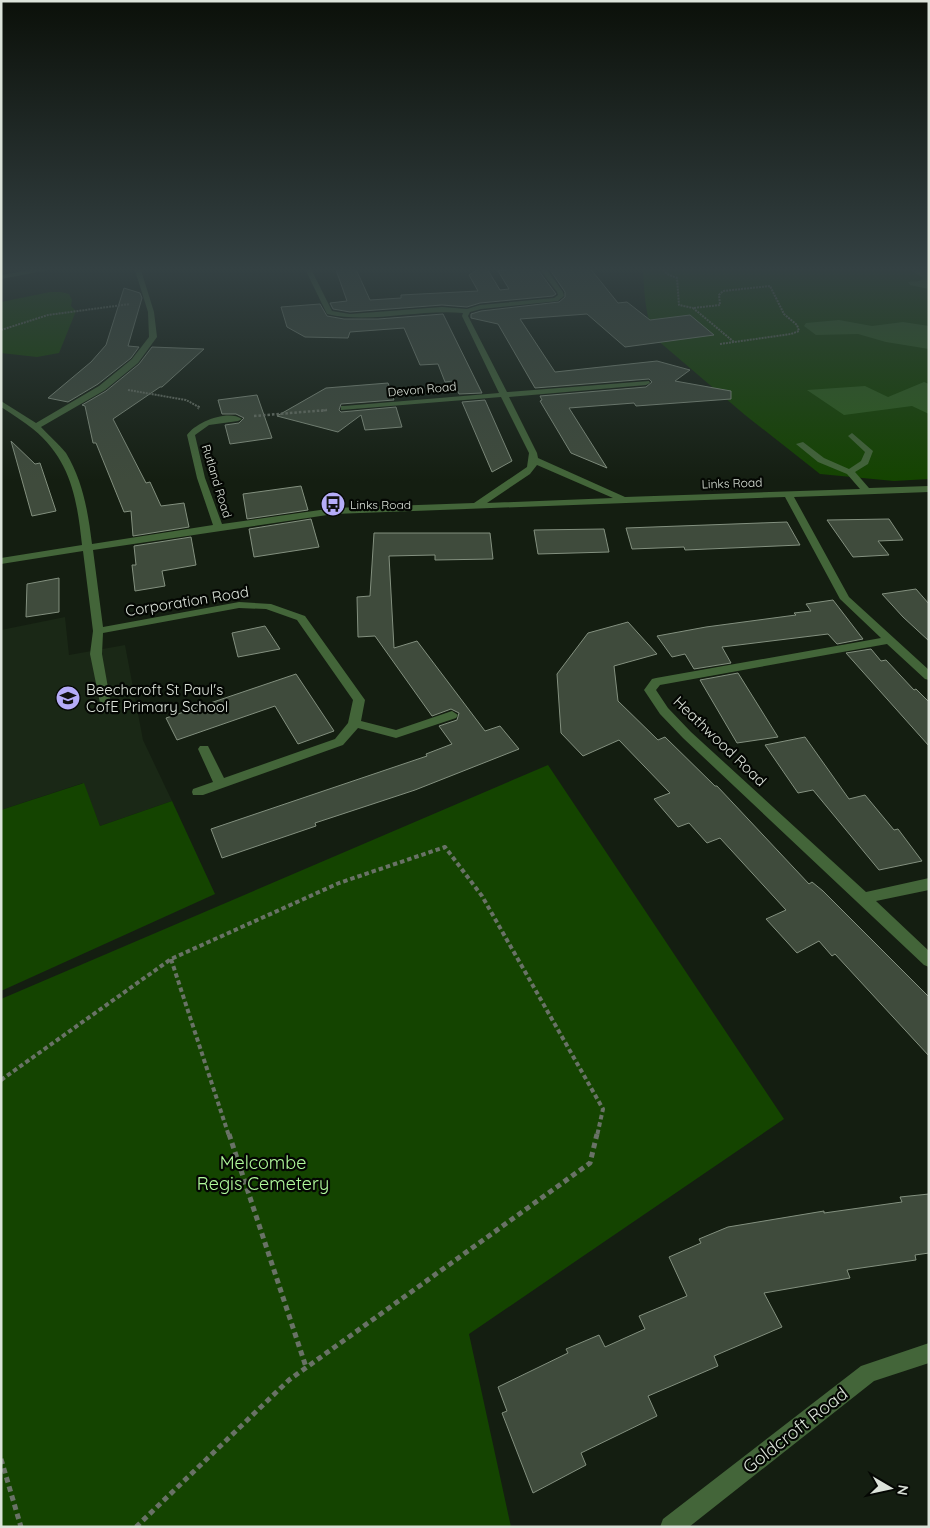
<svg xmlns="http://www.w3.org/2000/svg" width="930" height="1528" viewBox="0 0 930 1528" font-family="Quicksand,sans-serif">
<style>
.built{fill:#1a2816}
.green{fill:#144400}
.forest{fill:#2d601c}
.building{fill:#3f4b3c;stroke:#83907f}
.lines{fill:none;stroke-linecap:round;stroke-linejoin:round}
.path-far3{stroke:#697266;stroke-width:2;stroke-dasharray:2 1;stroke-linecap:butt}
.path-far2{stroke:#697266;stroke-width:2.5;stroke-dasharray:2.5 2;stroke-linecap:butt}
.path-far1{stroke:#697266;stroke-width:4;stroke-dasharray:4.5 3;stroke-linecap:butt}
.path{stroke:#697266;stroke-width:5;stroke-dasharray:5.5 4;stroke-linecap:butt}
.minor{fill:#436539;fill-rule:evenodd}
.labels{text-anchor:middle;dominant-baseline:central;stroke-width:4.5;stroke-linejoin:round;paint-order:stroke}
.far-street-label{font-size:12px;fill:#dce3da;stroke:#040703}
.far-poi-label{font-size:12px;fill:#dce3da;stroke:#040703;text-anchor:start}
.street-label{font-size:15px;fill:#dce3da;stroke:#040703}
.poi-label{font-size:15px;fill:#dce3da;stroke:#040703;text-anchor:start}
.near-park-label{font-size:18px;fill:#b1fa9c;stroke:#040703}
.near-street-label{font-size:18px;fill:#dce3da;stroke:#040703}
</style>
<rect width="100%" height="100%" fill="#141e11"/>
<!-- built -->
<path class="built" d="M65,617L69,655L125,645L143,740L172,801L100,826L83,783L1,810V630Z"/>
<!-- green -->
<path class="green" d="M643,267H929V479L894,481L820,474L745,415L656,339C645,317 644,292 643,267Z
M50,292H61L69,294L72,300L71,306L76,311L59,353L37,357L1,353V302Z
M548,765L784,1119L469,1334L511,1527H1V999Z
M84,783L100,826L172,801L215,894L1,991V810Z"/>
<!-- forest -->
<path class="forest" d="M905,267H919L929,271V289L910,285L908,282L920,281L923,278Z
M839,320L872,326L903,322L929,326V349L886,342L858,334L816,335L804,326L806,323Z
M924,382L929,384V414L912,406L844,415L807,390L865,386L888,397Z"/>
<!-- building -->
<path class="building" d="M335,267H355L370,300L401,298V295L478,291L469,275L481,267H486L500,290L509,289L498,271L506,270L504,267H536L556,294L553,296L480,303L467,307L442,305L350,312L333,309L330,303L347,301Z
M548,267H589L618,303L627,302L650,320L690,315L714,335L625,347L587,314L520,319L555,372L657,361L690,370L675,381L731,391V399L636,406L634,403L569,408L607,468L571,453L540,401L542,400L540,396L646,387L652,382L649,379L535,388L498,324L471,318V314L481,311L559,302L565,297V292Z
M124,288L140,293L142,298L128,346L139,347L131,358L98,384L68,402L48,398L91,362L106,345Z
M320,304L327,316L344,319H378L443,314L482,393L459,394L453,381L445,382L438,364L420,365L404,328L350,332L348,338L305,337L287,327L281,307Z
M152,347L204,349L162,387H160L113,419L146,483L150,482L161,506L184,503L189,527L133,536L131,511L124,512L96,443H93L85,406L82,405L106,391L139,364Z
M388,383L394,400L341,404L339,410L341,412L396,407L402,427L365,430L361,415L338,432L277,416L326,388Z
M257,395L272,438L230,444L225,425L239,423L244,418L236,414H222L218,400Z
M485,400L512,461L492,472L462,402Z
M11,441L35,464L40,463L56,511L32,516Z
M301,486L308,510L247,519L243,494Z
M311,519L319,547L254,557L249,529Z
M889,519L903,540L878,541L889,555L853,557L827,520Z
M787,522L800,545L685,550L684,547L632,549L626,528Z
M604,529L609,552L538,554L534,530Z
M374,533H490L493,559L435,560V555L389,556L394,648L417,641L485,731L500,726L519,749L415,790L315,823L316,826L222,858L211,829L427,756L426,754L452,744L439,726L457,720L459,713L451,709L432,716L375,636L358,637L357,597L370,596Z
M191,537L196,565L162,571L165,586L135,591L132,565H136L134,546Z
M59,578V612L26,617L27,584Z
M916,589L929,604V641L903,617L882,594Z
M833,600L863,639L837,644L828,634L722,647L731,663L694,669L685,654L672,657L657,636L706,627L796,615L794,613L811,611L806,604Z
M628,622L657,654L614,666L618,701L658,740L665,737L715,786H717L809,884L812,882L823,891L929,997V1056L835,954L832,956L819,941L797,953L766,919L786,910L720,838L707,843L689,823L678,827L654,799L670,793L619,740L583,756L561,733L557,674L588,633Z
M265,626L280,649L238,657L232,633Z
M871,649L881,661L886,660L914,690L916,689L929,702V746L846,653Z
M738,673L778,737L737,743L700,680Z
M296,674L334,731L298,744L275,706L177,740L166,718Z
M805,737L849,799L865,795L894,830L898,829L922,861L879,870L813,790L798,793L765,745Z
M929,1194V1253L915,1255L916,1260L847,1270L850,1278L764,1293L782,1327L714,1356L718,1366L648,1396L657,1416L581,1453L586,1465L533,1493L502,1413L507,1411L498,1387L568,1353L566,1349L599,1335L605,1347L645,1329L639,1316L687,1296L669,1257L701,1243L699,1239L728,1227L824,1211V1213L902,1202L900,1197Z"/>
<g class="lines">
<!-- path-far3 -->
<path class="path-far3" d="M662,267L667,274L677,278L679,305L693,308
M1,330L48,315L130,304
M720,344L791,334L799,331L797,325L784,314L770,286L723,291L719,295L720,305L693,308L734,342
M128,390L186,400L199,407L198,409
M321,411L327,410"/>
<!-- path-far2 -->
<path class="path-far2" d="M254,416L327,410"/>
<!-- path-far1 -->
<path class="path-far1" d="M171,959L229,1136
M1,1080L171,959L339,883L445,847L482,896L603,1109L597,1136"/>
<!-- path -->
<path class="path" d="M229,1134L306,1367
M1,1459L21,1527
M136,1527L289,1380L590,1163L597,1134"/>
<!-- minor -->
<path class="minor" d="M47,267H64L1,279V275Z
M134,267H140L154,312L157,337L138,363L105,390L41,427C49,436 59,444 66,453C83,481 88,512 92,544L213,525L197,478L187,435C196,422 228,409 242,419L238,421L209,425L195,435L205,478L222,524L334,508L474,503L527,467L529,453L501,397L341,410V406H344L499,393L462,316L463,313C418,309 371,324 327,314L304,267H310L332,311L350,314L442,307L467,309L480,305L554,298L558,295L557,292L538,267H545L563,292L564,296L558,301L481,309L470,312L468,316L507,392L649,381L650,383L646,385L509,397L537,453L538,458L625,497L860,489L847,474L818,462L796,444L803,442L824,458L849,469L861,461L865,452L848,436L852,433L873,451L868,464L855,472L869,488L929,486V492L794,497L849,597L929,670V680L925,679L887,644L660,685L656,690L668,708L691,732L866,892L929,878V890L876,901L929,951V967L924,965L683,738L660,714L644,690L652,679L656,678L881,638L840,599L785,497L334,514L93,550L103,627L239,602L271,604L305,616L365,700L361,721L396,730L452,711L458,715L456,718L396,738L358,728L343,745L203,795H193L192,792L193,789L213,782L198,749L200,746H208L224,778L335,739L348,723L353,700L297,620L266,609L239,608L103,633L102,654L112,710L110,713H102L90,654L93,631L83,551L1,564V558L82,545C77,499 71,460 33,429C23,421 12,414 1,407V401L36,423L99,386L132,359L149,337L148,312ZM537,465L613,498L487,503L530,474Z
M929,1343V1363L874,1381L689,1527H660L663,1519L861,1366Z"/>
</g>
<!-- sky -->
<linearGradient id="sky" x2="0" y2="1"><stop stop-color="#0b1009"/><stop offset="0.56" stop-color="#344143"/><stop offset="1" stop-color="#344143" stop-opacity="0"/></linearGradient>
<rect width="930" height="481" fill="url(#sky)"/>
<!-- icons -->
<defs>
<symbol id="bus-disc" viewBox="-11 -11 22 22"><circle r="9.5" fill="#b5acf8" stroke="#040703"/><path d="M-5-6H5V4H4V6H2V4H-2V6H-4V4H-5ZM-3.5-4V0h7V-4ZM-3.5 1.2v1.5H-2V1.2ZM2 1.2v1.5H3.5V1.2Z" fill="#111"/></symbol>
<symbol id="school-disc" viewBox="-11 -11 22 22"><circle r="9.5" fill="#b5acf8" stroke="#040703"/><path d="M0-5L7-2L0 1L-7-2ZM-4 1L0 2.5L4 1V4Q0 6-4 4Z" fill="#111"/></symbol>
</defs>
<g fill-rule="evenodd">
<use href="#bus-disc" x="319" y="490" width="28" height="28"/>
<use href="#school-disc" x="54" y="684" width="28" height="28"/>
</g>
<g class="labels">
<!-- far-street labels -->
<g class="far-street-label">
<text transform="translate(422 389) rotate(-5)">Devon Road</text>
<text transform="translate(217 481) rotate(73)">Rutland Road</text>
<text transform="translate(732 483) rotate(-2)">Links Road</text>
</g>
<!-- far-poi labels -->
<g class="far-poi-label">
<text x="350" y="504">Links Road</text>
</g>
<!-- street labels -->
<g class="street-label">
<text transform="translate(187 601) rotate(-9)">Corporation Road</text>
<text transform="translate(720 741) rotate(44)">Heathwood Road</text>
</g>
<!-- poi labels -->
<g class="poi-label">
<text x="86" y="689">Beechcroft St Paul's<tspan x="86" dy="17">CofE Primary School</tspan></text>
</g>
<!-- near-park labels -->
<g class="near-park-label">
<text x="263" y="1162">Melcombe<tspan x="263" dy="21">Regis Cemetery</tspan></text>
</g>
<!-- near-street labels -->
<g class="near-street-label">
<text transform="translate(795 1430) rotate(-38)">Goldcroft Road</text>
</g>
</g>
<!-- border -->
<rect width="930" height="1528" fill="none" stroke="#dce3da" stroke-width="5"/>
<!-- north arrow -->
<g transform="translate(890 1488) rotate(99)" stroke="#040703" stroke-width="4" paint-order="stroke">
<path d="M0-4L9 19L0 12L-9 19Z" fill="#dce3da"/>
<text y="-8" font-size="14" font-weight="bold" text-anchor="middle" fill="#dce3da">N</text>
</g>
</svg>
